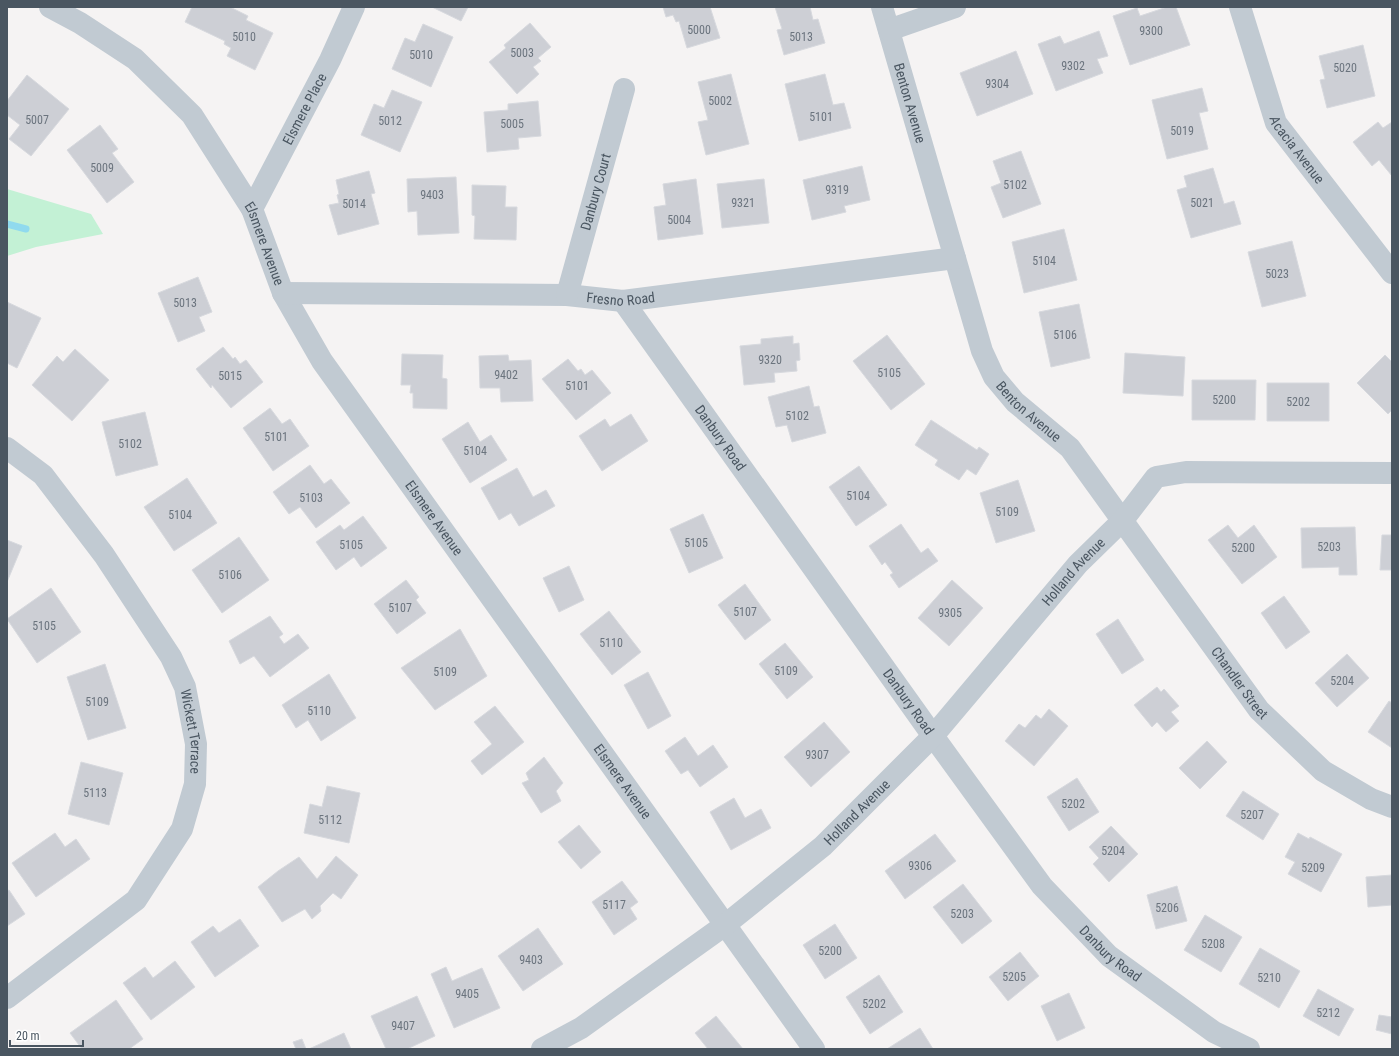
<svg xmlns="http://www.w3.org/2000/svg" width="1399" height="1056" viewBox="0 0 1399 1056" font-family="'Roboto Condensed',sans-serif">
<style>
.green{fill:#c3f1d5}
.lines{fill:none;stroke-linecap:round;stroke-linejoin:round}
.stream{stroke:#90daee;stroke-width:7}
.building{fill:#cdcfd5;stroke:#d7d9de}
.minor{stroke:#c1cad2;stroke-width:22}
.labels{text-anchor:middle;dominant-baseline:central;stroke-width:3;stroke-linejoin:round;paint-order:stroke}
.number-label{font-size:12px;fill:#6b747e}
.street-label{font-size:14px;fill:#4a5661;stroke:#fff}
</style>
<rect width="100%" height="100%" fill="#f5f3f3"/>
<!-- green -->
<path class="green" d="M7,189L91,214L103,234L36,247L7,256Z"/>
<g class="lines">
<!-- stream -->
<path class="stream" d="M7,224L26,229"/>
</g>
<!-- building -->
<path class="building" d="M192,7H230L248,16L246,20L273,33L255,70L227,56L231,48L224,44L225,41L185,22Z
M432,7H468L461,21Z
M663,7H710L720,38L687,48L679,21L676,22L673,15L666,17Z
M775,7H810L813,20L818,19L825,43L784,55L777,30L782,29Z
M1167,7H1176L1190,45L1130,65L1113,16L1137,8L1140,16Z
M530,23L551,47L538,58L541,61L533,67L539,74L517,94L489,62L506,48L504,45Z
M423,24L453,37L431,87L392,69L405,38L415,42Z
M1099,31L1108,56L1097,59L1103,73L1056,91L1038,44L1060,36L1064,44Z
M1363,45L1375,96L1327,108L1320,80L1325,79L1319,56Z
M1016,51L1033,94L977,116L960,73Z
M731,74L749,144L706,155L698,122L708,120L698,82Z
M825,74L833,105L844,103L851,128L799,141L785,84Z
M27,75L69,109L31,156L9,139L20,125L7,115V101Z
M1202,88L1208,111L1199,113L1208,149L1167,159L1152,100Z
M392,90L422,102L400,152L361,135L374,104L384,108Z
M538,101L541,136L518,138L519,149L487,152L484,112L508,110V104Z
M1378,122L1383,128L1392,122V176L1379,160L1372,166L1353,142Z
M100,125L118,149L112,153L134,182L107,203L67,150Z
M1021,151L1041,204L1003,218L991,187L1001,183L993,161Z
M862,166L870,200L844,206L846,212L812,220L803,180Z
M1213,168L1224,204L1234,201L1241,224L1191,238L1177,190L1187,187L1184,176Z
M369,171L375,193L371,194L379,224L338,235L329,205L339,203L337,195L339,194L336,180Z
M456,177L459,233L418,235L417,211L408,212L407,179Z
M696,179L703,234L658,240L654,207L666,205L663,184Z
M764,179L769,223L722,228L717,184Z
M472,185L506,186L505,207H517L516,240L474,239L475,216L472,215Z
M1064,229L1077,280L1024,293L1012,242Z
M1292,241L1306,296L1262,307L1248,252Z
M198,277L212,312L199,317L205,331L178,342L158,293Z
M7,302L41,318L17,368L7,363Z
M1079,304L1090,358L1051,367L1039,312Z
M887,335L925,384L891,410L853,361Z
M793,336V344L799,343L800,360L796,361L797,371L774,373L775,382L744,385L740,346L761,344V339Z
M223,347L233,359L235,357L240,364L246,360L263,382L231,408L212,385L211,388L196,369Z
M75,349L109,380L72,421L32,385L57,356L63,362Z
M1125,353L1185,357L1183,396L1123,393Z
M402,354L443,355L442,378L447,379V409L413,408V393H410L411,385H401Z
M508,355L509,361L531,360L533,401L501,402L500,388H480L479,356Z
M1385,355L1392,362V410L1388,414L1357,383Z
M568,359L578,371L581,369L585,375L592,370L611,393L576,420L542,379Z
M1192,380H1256L1255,420H1192Z
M1267,383H1329V421H1267Z
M809,386L814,407L819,406L826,433L792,442L787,425L776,427L768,397Z
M270,408L282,424L290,419L309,446L273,471L243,428Z
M145,412L158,465L116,476L102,422Z
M631,414L648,441L602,471L579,436L605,419L610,427Z
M931,420L977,450L979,447L989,454L976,475L967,469L959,480L935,465L938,460L915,445Z
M468,422L480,442L491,435L507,460L470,483L442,439Z
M310,465L324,484L331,479L350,503L316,528L300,507L289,514L273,492Z
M859,466L887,505L856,526L829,487Z
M517,468L533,497L546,490L555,506L519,526L511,513L499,520L481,488Z
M187,478L217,523L174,551L144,507Z
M1018,480L1035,531L996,543L980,493Z
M703,514L723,558L689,573L670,529Z
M363,516L387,548L361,567L354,557L336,570L316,542L340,525L344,530Z
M901,524L921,553L928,548L938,561L899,588L890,575L893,573L885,562L882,565L869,546Z
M1228,525L1238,538L1254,525L1277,557L1242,584L1208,540Z
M1355,527L1357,575H1339V567L1302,568L1301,528Z
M1382,535H1392V570H1380Z
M239,537L269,580L222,613L192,570Z
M7,540L22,546L7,582Z
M569,566L584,600L559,612L543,578Z
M406,580L419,597L416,600L426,613L397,634L374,604Z
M952,580L983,608L949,646L918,618Z
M745,584L771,620L745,640L718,605Z
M51,588L81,632L37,663L7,619Z
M1284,596L1310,632L1286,649L1261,613Z
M609,611L641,652L612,675L580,634Z
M270,616L283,634L279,637L284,644L298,634L309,648L270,677L254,656L240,664L229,641Z
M1118,619L1144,660L1122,674L1096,634Z
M460,629L487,676L435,710L401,668Z
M785,643L813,677L787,699L759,664Z
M1347,654L1369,678L1337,707L1315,683Z
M105,664L126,728L88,740L67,677Z
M648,672L671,716L648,729L624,685Z
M329,674L356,718L321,741L308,720L296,728L282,705Z
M1157,687L1161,692L1164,689L1179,706L1171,712L1179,721L1166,732L1157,722L1152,727L1134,705Z
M1389,701L1392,703V748L1368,732Z
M495,706L524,742L482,775L471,761L492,744L474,722Z
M1049,709L1068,726L1034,766L1005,741L1019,724L1025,728L1036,715L1041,719Z
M824,722L850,752L811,787L784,757Z
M685,737L698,756L713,745L728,767L700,787L688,770L681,774L665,751Z
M1207,741L1227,762L1200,789L1179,768Z
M544,757L563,783L556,791L561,801L541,813L522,783L529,780L526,773Z
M81,762L123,773L109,825L68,814Z
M1077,778L1099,812L1069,831L1047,797Z
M327,786L360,793L349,843L304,833L310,804L322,807Z
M1243,791L1279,814L1263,840L1226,816Z
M734,798L745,818L761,809L771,828L731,850L710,812Z
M579,825L601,852L581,869L558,842Z
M1111,826L1138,854L1109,882L1093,864L1099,858L1089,847Z
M55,833L65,847L76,839L90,859L36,897L12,863Z
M1298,833L1309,839L1310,837L1342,854L1321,892L1288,874L1295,862L1285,857Z
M935,834L956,861L905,899L885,871Z
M336,856L358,875L341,899L333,893L320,906L321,911L312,919L305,909L282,922L258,887L278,871L299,857L317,879Z
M1392,875V905L1368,907L1366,877Z
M622,881L638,902L630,908L637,919L614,935L592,902Z
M963,884L992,921L962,944L933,907Z
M1177,886L1187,921L1156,929L1147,895Z
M9,890L25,914L7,926V891Z
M1205,915L1242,937L1221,972L1184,950Z
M240,919L259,946L215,977L191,942L213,926L219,933Z
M835,924L857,958L825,979L803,945Z
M538,928L563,964L523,991L498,956Z
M1260,948L1300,971L1279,1008L1239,984Z
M1020,952L1039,976L1008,1001L989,977Z
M175,961L195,987L151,1020L123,983L145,967L153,978Z
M446,967L452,981L482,968L500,1008L454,1028L431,974Z
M879,975L903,1012L870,1034L846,997Z
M1318,989L1354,1009L1339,1036L1303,1016Z
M1069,993L1085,1028L1057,1041L1041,1006Z
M417,996L435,1036L407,1049H386L371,1016Z
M116,1000L143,1039L129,1049H82L70,1033Z
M1379,1015L1392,1017V1034L1376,1030Z
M716,1016L743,1049H708L695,1033Z
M920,1028L933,1049H887Z
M344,1033L351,1049H309Z
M302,1039L306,1049H296L293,1042Z"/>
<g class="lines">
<!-- minor -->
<g class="minor">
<path id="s1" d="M50,7L80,23L135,59L192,115L252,209L283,293L322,361L814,1049"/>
<path id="s2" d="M882,7L982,351L994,377L1015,402L1070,448L1259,710L1323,771L1371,799L1392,807"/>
<path id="s3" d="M1240,7L1276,123L1392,273"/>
<path d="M889,30L955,7"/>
<path id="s4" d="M252,209L330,60L354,7"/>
<path id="s5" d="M283,293L567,295L623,301L955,258"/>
<path id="s6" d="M567,295L624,89"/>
<path id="s7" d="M623,301L933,736L1042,886L1109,956L1214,1032L1249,1049"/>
<path id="s8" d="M7,448L43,475L104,555L171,657L185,687L196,744L195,784L182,829L136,900L7,998"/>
<path id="s9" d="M542,1049L581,1028L725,925L823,846L933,736L1078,564L1123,520L1156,477L1186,472L1392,473"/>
</g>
</g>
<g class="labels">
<!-- number labels -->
<g class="number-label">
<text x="699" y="30">5000</text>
<text x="1151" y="31">9300</text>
<text x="244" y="37">5010</text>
<text x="801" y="37">5013</text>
<text x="522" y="53">5003</text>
<text x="421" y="55">5010</text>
<text x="1073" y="66">9302</text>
<text x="1345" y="68">5020</text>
<text x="997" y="84">9304</text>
<text x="720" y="101">5002</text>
<text x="821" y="117">5101</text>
<text x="37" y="120">5007</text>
<text x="390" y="121">5012</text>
<text x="512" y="124">5005</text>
<text x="1182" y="131">5019</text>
<text x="102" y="168">5009</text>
<text x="1015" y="185">5102</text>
<text x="837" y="190">9319</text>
<text x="432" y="195">9403</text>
<text x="743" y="203">9321</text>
<text x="1202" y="203">5021</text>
<text x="354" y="204">5014</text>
<text x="679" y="220">5004</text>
<text x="1044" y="261">5104</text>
<text x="1277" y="274">5023</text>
<text x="185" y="303">5013</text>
<text x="1065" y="335">5106</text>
<text x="770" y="360">9320</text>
<text x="889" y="373">5105</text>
<text x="506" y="375">9402</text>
<text x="230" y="376">5015</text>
<text x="577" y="386">5101</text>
<text x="1224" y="400">5200</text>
<text x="1298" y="402">5202</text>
<text x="797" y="416">5102</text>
<text x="276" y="437">5101</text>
<text x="130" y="444">5102</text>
<text x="475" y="451">5104</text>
<text x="858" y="496">5104</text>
<text x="311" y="498">5103</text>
<text x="1007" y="512">5109</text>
<text x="180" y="515">5104</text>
<text x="696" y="543">5105</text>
<text x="351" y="545">5105</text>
<text x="1329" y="547">5203</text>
<text x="1243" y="548">5200</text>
<text x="230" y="575">5106</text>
<text x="400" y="608">5107</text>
<text x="745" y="612">5107</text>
<text x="950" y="613">9305</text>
<text x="44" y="626">5105</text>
<text x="611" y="643">5110</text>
<text x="786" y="671">5109</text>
<text x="445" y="672">5109</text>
<text x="1342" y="681">5204</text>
<text x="97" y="702">5109</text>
<text x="319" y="711">5110</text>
<text x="817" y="755">9307</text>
<text x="95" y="793">5113</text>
<text x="1073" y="804">5202</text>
<text x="1252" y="815">5207</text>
<text x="330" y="820">5112</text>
<text x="1113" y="851">5204</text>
<text x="920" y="866">9306</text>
<text x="1313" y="868">5209</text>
<text x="614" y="905">5117</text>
<text x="1167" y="908">5206</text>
<text x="962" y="914">5203</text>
<text x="1213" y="944">5208</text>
<text x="830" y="951">5200</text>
<text x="531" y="960">9403</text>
<text x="1014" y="977">5205</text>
<text x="1269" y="978">5210</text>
<text x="467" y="994">9405</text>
<text x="874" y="1004">5202</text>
<text x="1328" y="1013">5212</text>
<text x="403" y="1026">9407</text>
</g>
<!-- street labels -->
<g class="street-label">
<text stroke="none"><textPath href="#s2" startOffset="100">Benton Avenue</textPath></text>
<text stroke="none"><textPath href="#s4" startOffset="113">Elsmere Place</textPath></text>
<text stroke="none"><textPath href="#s3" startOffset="155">Acacia Avenue</textPath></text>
<text stroke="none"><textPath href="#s6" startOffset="107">Danbury Court</textPath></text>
<text stroke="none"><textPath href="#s1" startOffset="328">Elsmere Avenue</textPath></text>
<text stroke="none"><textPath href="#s5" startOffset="338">Fresno Road</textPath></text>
<text stroke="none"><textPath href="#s2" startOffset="436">Benton Avenue</textPath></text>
<text stroke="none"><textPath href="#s7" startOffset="168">Danbury Road</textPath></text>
<text stroke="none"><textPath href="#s1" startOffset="652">Elsmere Avenue</textPath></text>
<text stroke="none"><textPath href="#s9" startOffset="719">Holland Avenue</textPath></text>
<text stroke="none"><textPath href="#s2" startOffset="781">Chandler Street</textPath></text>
<text stroke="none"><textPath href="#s7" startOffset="492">Danbury Road</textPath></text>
<text stroke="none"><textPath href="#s8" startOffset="346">Wickett Terrace</textPath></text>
<text stroke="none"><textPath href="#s1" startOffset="976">Elsmere Avenue</textPath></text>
<text stroke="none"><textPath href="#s9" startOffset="395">Holland Avenue</textPath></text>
<text stroke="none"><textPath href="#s7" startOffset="816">Danbury Road</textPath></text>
</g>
</g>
<!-- border -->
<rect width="1399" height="1056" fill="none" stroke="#4a5661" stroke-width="16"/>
<!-- scale -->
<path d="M10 1040v6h73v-6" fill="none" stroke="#4a5661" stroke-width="2"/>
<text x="16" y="1040" font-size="12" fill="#4a5661" stroke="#ffffff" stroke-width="3" paint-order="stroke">20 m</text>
</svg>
